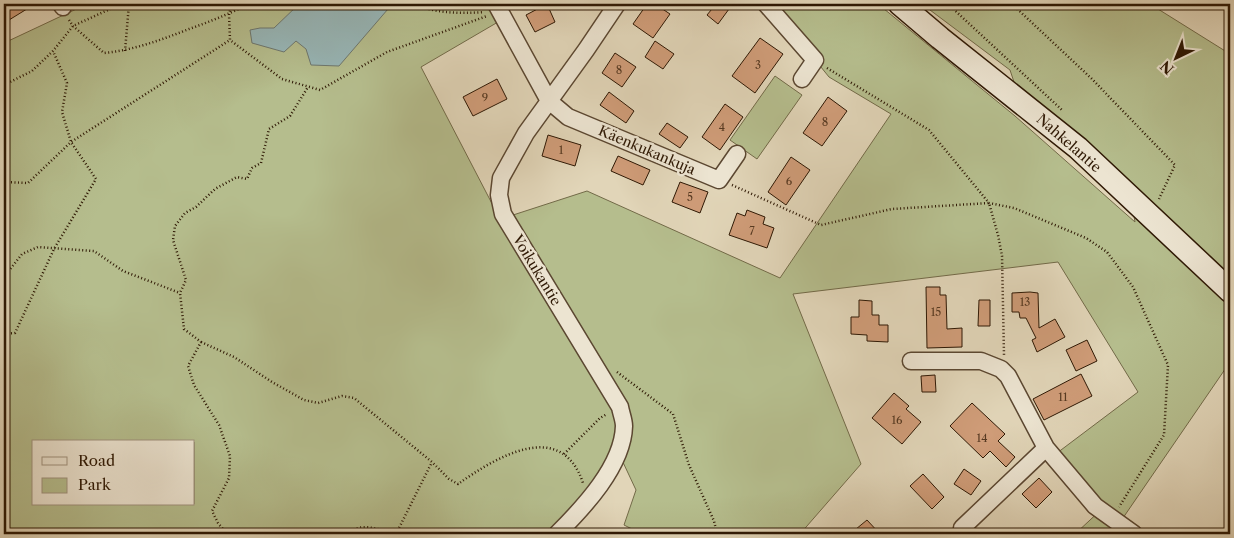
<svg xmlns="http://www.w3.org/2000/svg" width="1234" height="538" viewBox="0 0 1234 538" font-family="'Libre Caslon Text',serif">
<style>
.green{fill:#b5bd8d;stroke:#726a48;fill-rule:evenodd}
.water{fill:#97b6b7;stroke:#6d776f}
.building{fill:#cf9c78;stroke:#2e1804}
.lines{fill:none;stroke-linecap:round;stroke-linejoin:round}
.street-casing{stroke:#5b4731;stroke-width:19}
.secondary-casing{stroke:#2e1804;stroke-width:25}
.path{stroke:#2e1804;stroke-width:2.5;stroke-dasharray:1 2.5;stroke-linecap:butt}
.street{stroke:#ece4d1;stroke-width:16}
.secondary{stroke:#ece4d1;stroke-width:22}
.labels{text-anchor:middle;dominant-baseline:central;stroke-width:5;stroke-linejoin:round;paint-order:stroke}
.number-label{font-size:11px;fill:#563921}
.street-label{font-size:14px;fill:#2e1804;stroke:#ece4d1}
</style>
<rect width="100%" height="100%" fill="#e1d5b8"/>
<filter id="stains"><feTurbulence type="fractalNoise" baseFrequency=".004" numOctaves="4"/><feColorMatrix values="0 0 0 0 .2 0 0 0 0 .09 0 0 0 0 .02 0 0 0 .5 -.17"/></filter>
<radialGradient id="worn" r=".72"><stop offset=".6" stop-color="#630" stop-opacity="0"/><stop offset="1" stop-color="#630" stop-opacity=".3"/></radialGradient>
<!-- green -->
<path class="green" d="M87,4H488L498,22L421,67L500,219L615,407L620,426L600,476L549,534H4V43ZM34,442H194V504H34Z
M770,4H878L1015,116L1135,222L1129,186L1016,88L1010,70L922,4H1150L1230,54V362L1112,534H1075L1104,507L1057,453L1138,392L1058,262L793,294L861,464L800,534H642L624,525L636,490L621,458L630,428L510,216L587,191L780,278L891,114L829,77Z
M775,76L802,95L757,159L730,140Z"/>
<!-- water -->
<path class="water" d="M299,4H375L388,9L339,66L311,65L306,49L296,41L284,52L252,43L250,30L260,28H274Z"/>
<!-- building -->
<path class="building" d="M4,4H35L9,20L4,12Z
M547,4L555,22L535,32L526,15Z
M647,4H655L670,14L653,38L633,24Z
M716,4H722L729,9L718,24L707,15Z
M760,38L783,54L755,93L732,76Z
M655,41L674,54L663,69L645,57Z
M615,53L636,67L622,87L602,73Z
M497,79L507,99L473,116L463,97Z
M609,92L634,111L626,123L600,105Z
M828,97L847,111L822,146L803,133Z
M725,104L743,117L720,150L702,137Z
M667,123L688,137L680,148L659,134Z
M548,135L581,145L575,166L542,156Z
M618,156L650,170L643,185L611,171Z
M791,157L810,170L786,205L768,192Z
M680,182L708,192L700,213L672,202Z
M747,210L765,217L763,224L774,228L767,248L729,235L737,213L745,216Z
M926,287H940V295H946L947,329L962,328V347L927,348Z
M1030,292L1038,293L1039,328L1055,319L1065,337L1037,352L1032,340L1036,338L1026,318H1020L1019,312H1012V293Z
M859,300L872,301V315H879V325H888V342L867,341V335L851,334V317H859Z
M979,300H990V326H978Z
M1087,340L1097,361L1076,371L1066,350Z
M1081,374L1092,396L1044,420L1033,399Z
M935,375L936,392H922L921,376Z
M894,393L909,406L906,409L921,422L902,444L872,418Z
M972,403L1005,434L998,441L1015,457L1006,467L990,451L983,458L950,426Z
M964,469L981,481L971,495L954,484Z
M923,474L944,497L932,509L910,486Z
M1039,478L1052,492L1036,508L1022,494Z
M867,520L880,534H850Z"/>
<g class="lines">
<defs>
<path id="street" d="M61,4L63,7
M496,4L549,101L568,117L719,180L737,154
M766,4L815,60L802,79
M911,361H981L1001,369L1008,376L1046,448L1095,506L1134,534
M962,528L1046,448
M557,534C583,508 623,466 624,426C624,420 621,413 620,407L503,214L499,195L501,178L526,133L586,50L617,4"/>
<path id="secondary" d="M900,4L940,38L1078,148L1230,291"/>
</defs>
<!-- street casing -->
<use href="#street" class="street-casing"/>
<!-- secondary casing -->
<use href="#secondary" class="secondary-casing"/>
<!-- path -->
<path class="path" d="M232,4L229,14L230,40L282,79L320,90L387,52L487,16
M412,4C436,13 458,14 484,12
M948,4L1062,110
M1012,4L1092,79L1175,165L1159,199
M69,20L73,26L104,53C134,50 161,40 189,29C209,22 229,14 249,4
M125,51L129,4
M827,68L929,130L989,203L1014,208L1086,238L1107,252L1133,287L1168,365L1164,435L1119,507
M4,85L32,71L53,51L73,26L121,4
M4,182L28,183L71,142L230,40
M732,185L821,225L892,209L989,203L998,235L1002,256L1004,355
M4,277L22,254L38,247L94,251L123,271L180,293
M4,334L15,333L54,249L96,179L71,142L62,112L67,83L53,51
M201,342L234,357L272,382L304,400L318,403L342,396L354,398L432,462L449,479L458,484C495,458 561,417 583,483
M617,372L673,414L689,465L714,521L717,534
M564,454L600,418L607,414
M227,534L218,523L212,511L229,478L230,456L219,425L194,385L188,366L201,342L184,329L180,293L186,280L173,240L175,226L185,213L196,207L215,189L237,177L247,179L252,168L261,163L269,129L290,116L308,87
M348,534C360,521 381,530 395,534
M396,534L432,462"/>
<!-- street -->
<use href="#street" class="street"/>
<!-- secondary -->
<use href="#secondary" class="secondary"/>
</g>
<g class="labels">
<!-- number labels -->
<g class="number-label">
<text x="758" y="65">3</text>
<text x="619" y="70">8</text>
<text x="485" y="98">9</text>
<text x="825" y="122">8</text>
<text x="722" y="127">4</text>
<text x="561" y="150">1</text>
<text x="789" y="181">6</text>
<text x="690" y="197">5</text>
<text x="752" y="231">7</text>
<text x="1025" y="302">13</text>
<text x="936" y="312">15</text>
<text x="1063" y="397">11</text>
<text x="897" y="420">16</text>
<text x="982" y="438">14</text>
</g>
<!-- street labels -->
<g class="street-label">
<text transform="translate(1069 143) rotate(41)">Nahkelantie</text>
<text transform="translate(647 150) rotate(23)">Käenkukankuja</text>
<text transform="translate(537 270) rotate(59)">Voikukantie</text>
</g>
</g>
<!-- margin -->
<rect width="1234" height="538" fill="none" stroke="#e1d5b8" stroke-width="20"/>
<rect x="5" y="5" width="1224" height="528" fill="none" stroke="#2e1804" stroke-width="2.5"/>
<rect x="10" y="10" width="1214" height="518" fill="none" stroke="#2e1804"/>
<!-- legend -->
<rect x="32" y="440" width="162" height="65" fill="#ece4d1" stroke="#a0927f"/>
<rect x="42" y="457" width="25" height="8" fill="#ece4d1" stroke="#a0927f"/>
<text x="78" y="466" font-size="15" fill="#2e1804">Road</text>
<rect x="42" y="478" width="25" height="15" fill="#b5bd8d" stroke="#a0927f"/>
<text x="78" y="490" font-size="15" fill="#2e1804">Park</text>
<!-- north arrow -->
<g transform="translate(1176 58) rotate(223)" stroke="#ece4d1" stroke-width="4" paint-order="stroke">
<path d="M0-4L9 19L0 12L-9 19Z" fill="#2e1804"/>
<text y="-8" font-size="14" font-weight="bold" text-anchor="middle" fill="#2e1804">N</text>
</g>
<rect width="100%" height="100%" filter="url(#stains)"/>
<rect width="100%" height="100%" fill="url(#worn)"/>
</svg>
